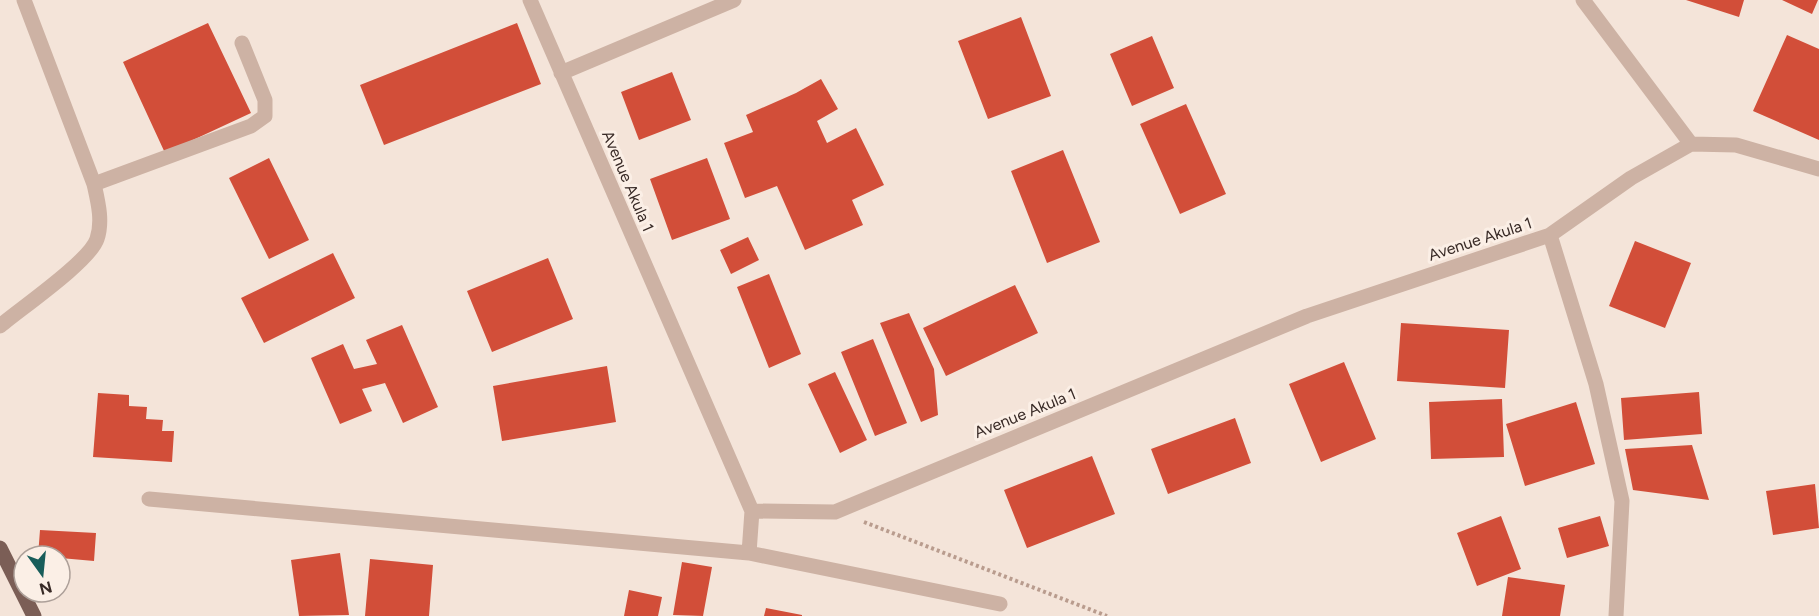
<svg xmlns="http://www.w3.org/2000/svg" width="1819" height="616" viewBox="0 0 1819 616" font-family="Figtree,sans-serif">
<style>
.building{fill:#d24e39}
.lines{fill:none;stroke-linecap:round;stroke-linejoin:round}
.path{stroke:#b99c8e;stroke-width:4;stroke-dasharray:3 3;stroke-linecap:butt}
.street{stroke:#cdb2a4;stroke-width:15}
.primary{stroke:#7b5e56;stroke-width:15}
.labels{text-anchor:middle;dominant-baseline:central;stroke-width:6;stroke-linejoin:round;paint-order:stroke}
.street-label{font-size:16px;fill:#382a26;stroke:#fbefe6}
</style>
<rect width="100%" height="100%" fill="#f4e4d9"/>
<!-- building -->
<path class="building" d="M1686,0H1744L1739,17Z
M1782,0H1818L1812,14Z
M1021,17L1051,96L988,119L958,41Z
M208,23L251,113L165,153L123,62Z
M517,23L541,84L384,145L360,85Z
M1787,35L1819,49V140L1753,111Z
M1152,36L1174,88L1132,106L1110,54Z
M672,72L691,120L639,140L621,92Z
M821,79L838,109L817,121L827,143L856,128L884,185L852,200L863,225L805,250L777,186L745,198L724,143L753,132L746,115L796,93Z
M1186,104L1226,194L1180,214L1140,124Z
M1063,150L1100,242L1047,263L1011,171Z
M269,158L309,240L269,259L229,178Z
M707,158L730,219L672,240L650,179Z
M748,237L759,260L731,274L720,250Z
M1635,241L1691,263L1665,328L1609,306Z
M333,253L355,298L264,343L241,298Z
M548,258L573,319L492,352L467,291Z
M769,274L801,354L769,368L737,287Z
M1015,285L1038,333L946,376L923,328Z
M909,313L934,369L938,415L921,422L880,323Z
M1401,323L1509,330L1505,388L1397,381Z
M402,325L438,407L403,423L385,383L362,389L372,411L340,424L311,358L343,344L354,369L377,364L366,340Z
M873,339L907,423L875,436L841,352Z
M1344,362L1376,439L1321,462L1289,384Z
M607,366L616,422L502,441L493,386Z
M835,372L867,440L840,453L808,384Z
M1699,392L1702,434L1624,440L1621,398Z
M98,393L129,395V406L147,407L146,419L163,420L162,431H174L172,462L93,457Z
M1502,399L1504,457L1431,459L1429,402Z
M1576,402L1595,464L1525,486L1506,424Z
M1235,418L1251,463L1168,494L1151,449Z
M1692,445L1709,500L1633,490L1625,449Z
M1092,456L1115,514L1027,548L1004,490Z
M1815,484L1819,528L1773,535L1766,491Z
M1501,516L1521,569L1477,586L1457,533Z
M1600,516L1609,546L1567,558L1558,528Z
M40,530L96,533L94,561L38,556Z
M340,553L349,615L299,616L291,560Z
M370,559L433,565L429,616H365Z
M682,562L712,567L703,616L673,615Z
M1508,577L1565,585L1560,616H1502Z
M629,590L662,597L658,616H624Z
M766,608L802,615V616H764Z"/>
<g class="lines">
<!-- path -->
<path class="path" d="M864,522L1107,616"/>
<!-- street -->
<path class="street" d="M530,0L752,511L835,512L1307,316L1550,235L1631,178L1691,144L1736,145L1819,169
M1583,0L1691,144
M561,73L734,0
M94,184L251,126L265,116V100L242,43
M1550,235L1596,384L1622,501L1616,616
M0,326C20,309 90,261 97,239C103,221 98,202 94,184L24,0
M149,499L749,553L1000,604
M749,553L752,511"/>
<!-- primary -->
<path class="primary" d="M0,548L34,616"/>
</g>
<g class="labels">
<!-- street labels -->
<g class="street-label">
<text transform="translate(628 181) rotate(67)">Avenue Akula 1</text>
<text transform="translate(1480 239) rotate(-18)">Avenue Akula 1</text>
<text transform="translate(1025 413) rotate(-22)">Avenue Akula 1</text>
</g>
</g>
<!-- north arrow -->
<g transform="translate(42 574) rotate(165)"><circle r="28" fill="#fbefe6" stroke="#ada099" stroke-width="1.5"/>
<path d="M0-4.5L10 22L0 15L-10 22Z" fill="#185d5a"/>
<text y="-9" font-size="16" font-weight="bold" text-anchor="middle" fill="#382a26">N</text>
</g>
</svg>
